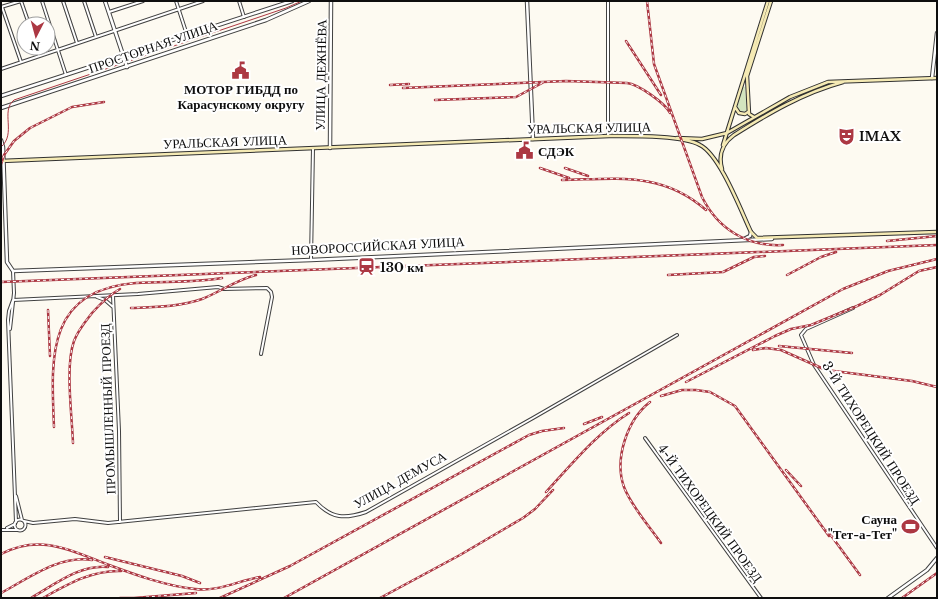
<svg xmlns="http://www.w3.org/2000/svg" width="938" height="599" viewBox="0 0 938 599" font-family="'Libre Baskerville',serif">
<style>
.green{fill:#d3e4be}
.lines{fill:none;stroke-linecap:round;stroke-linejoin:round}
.minor-casing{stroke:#414141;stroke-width:4}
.tertiary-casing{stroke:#414141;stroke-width:4.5}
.secondary-casing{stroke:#303030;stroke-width:4.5}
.minor{stroke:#fff;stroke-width:2}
.tertiary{stroke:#fff;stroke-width:2.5}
.secondary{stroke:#f5eab4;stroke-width:2.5}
.tram{stroke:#ac3843;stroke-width:1}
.rail-casing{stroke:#ac3843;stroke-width:2.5}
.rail{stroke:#fff;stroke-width:1;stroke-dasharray:3;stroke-linecap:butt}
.labels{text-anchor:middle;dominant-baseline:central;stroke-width:4;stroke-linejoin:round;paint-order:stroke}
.street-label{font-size:13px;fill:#0e0e0e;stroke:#fff}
.poi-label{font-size:13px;font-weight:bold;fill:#0e0e0e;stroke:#fff;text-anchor:start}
</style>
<rect width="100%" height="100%" fill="#fdfaf1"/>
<!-- green -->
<path class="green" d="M743,86L745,87L747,111L740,112L737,107Z"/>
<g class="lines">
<defs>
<path id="minor" d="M21,1L29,24
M42,1L66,75
M63,1L77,43
M84,1L96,37
M176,1L187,35
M239,1L244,17
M1,7L21,1
M2,7L21,62
M109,12L143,1
M37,48L39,56
M1,69L203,1
M608,135V1
M311,260L313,148
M113,296L119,431L120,522
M97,297L105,300L113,307
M13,300L138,294L218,287L224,289L267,288L271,292L272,297L261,354
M13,300L9,311L8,320L16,522
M853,308L806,329L801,335L814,365L937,548
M10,329L14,293L13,271
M645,438L761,598
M16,496L22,520
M14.5 525a5.5 5.5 0 1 1 11 0a5.5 5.5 0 1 1-11 0Z
M24,521L33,523L75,519L108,523L316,502C332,519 345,519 366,512L533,418L677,335
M7,528L15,524
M1,530H18"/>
<path id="tertiary" d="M105,1L127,67
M527,1L533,139
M932,78L937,33
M1,96L292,1
M1,108L266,20L309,1
M1,140L3,147L7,262L13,271L311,260L772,239
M330,148L331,1
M744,239L750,236L751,232
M888,598L927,570L937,558"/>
<path id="secondary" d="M735,107L739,113L745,114L748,112
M754,117L749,114L747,76L771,1
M677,138L702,139L727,133L790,97L828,82L937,78
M723,145L768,1
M1,161L609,136C631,136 683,135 700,145C720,155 741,211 751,232L757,238L937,232
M722,169C718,155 723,143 734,135C769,113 803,93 843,82"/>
</defs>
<!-- minor casing -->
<use href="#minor" class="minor-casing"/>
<!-- tertiary casing -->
<use href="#tertiary" class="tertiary-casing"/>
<!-- secondary casing -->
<use href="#secondary" class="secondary-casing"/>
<!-- minor -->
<use href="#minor" class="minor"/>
<!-- tertiary -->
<use href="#tertiary" class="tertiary"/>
<!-- secondary -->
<use href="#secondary" class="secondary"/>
<!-- tram -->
<path class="tram" d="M1,147C17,134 0,111 14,100L286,8L302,1"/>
<defs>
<path id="rail" d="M647,1L654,64L702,197C718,229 747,247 783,245
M626,41L661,95
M390,85L409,84
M403,88L566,81L627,83C638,84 665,103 670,113
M435,100L516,97L544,82
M1,164L4,155L14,141L30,128L72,107L104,102
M540,168L569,178
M565,168L588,176
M562,180C616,179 662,171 706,210
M887,241L937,236
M668,275L723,272L754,257L765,256
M787,275L821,257L836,252
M1,282L937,245
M131,308C154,307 179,307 202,299C220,292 236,280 256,275
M48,310L50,356
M779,346L852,353
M753,350L766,348L781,350L826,370L912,381L937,387
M686,382L775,336L791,329L811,325L857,306L880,295L919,271L937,267
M661,396L682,390H696L710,392L735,406L829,536
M650,402C627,420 614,459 624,487C631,506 650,527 661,543
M584,424L602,417
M54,427C51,357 46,290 136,283C165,281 193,283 222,278
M73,443C72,415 65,366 74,341C78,330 85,322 92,313C101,303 109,295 120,289
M786,470L801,486
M546,492C572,464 597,433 629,413
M827,530L860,575
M1,554C41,533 72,551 109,565C136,575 166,586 195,589C217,592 238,581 260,577
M105,557L182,576L200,583
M1,593C29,578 59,555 92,560
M31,598C54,585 80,564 108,567
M43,598C68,584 92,570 121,571
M120,598H138
M134,598L196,593
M220,598L290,566L529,435L542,431L564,428
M284,598L843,289L888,271L937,259
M380,598L460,555L523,518L535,509L553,490
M902,598L937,573"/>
</defs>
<!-- rail casing -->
<use href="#rail" class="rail-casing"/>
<!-- rail -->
<use href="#rail" class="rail"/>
</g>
<!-- icons -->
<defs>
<symbol id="civic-bare" viewBox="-9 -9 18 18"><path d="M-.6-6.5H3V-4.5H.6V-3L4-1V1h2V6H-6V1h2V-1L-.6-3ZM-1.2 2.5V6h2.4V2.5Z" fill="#ac3843" stroke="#fff" stroke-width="2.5" paint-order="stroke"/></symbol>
<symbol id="theatre-bare" viewBox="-9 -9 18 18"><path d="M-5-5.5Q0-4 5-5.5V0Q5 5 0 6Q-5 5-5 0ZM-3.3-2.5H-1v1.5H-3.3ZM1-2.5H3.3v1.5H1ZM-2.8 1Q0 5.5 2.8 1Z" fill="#ac3843" stroke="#fff" stroke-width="2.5" paint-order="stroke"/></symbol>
<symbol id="station-bare" viewBox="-9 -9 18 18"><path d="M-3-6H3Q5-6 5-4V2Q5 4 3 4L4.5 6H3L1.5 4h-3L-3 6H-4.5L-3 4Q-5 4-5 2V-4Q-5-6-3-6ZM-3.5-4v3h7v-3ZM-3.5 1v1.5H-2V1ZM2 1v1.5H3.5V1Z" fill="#ac3843" stroke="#fff" stroke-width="2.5" paint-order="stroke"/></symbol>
<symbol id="stadium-bare" viewBox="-9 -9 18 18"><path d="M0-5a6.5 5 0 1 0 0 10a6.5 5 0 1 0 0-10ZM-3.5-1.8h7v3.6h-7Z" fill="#ac3843" stroke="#fff" stroke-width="2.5" paint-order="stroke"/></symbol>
</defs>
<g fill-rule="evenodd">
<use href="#civic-bare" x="228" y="58" width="25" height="25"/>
<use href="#theatre-bare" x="834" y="124" width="25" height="25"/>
<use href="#civic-bare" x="512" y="138" width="25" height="25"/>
<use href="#station-bare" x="354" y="254" width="25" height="25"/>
<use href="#stadium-bare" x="898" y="514" width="25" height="25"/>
</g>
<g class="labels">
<!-- street labels -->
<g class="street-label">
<text transform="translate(153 47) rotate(-19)">ПРОСТОРНАЯ УЛИЦА</text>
<text transform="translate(321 75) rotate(-89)">УЛИЦА ДЕЖНЁВА</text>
<text transform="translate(589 128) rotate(-1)">УРАЛЬСКАЯ УЛИЦА</text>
<text transform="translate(225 142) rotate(-2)">УРАЛЬСКАЯ УЛИЦА</text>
<text transform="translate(378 246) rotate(-3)">НОВОРОССИЙСКАЯ УЛИЦА</text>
<text transform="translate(108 409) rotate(-92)">ПРОМЫШЛЕННЫЙ ПРОЕЗД</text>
<text transform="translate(871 433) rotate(57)">3-Й ТИХОРЕЦКИЙ ПРОЕЗД</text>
<text transform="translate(400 480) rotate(-29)">УЛИЦА ДЕМУСА</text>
<text transform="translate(710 513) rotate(54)">4-Й ТИХОРЕЦКИЙ ПРОЕЗД</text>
</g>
<!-- poi labels -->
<g class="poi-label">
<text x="241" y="89" text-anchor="middle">МОТОР ГИБДД по<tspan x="241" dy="15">Карасунскому округу</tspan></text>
<text x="859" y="136">IMAX</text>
<text x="538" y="151">СДЭК</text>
<text x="380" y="267">130 км</text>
<text x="897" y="519" text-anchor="end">Сауна<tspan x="897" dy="15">"Тет-а-Тет"</tspan></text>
</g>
</g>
<!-- border -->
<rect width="938" height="599" fill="none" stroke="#0e0e0e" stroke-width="4"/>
<!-- north arrow -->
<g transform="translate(36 36) rotate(186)"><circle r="19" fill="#ffffff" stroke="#9f9f9f"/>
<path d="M0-3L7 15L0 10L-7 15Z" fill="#ac3843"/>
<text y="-6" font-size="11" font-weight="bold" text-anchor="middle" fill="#0e0e0e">N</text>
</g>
</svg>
